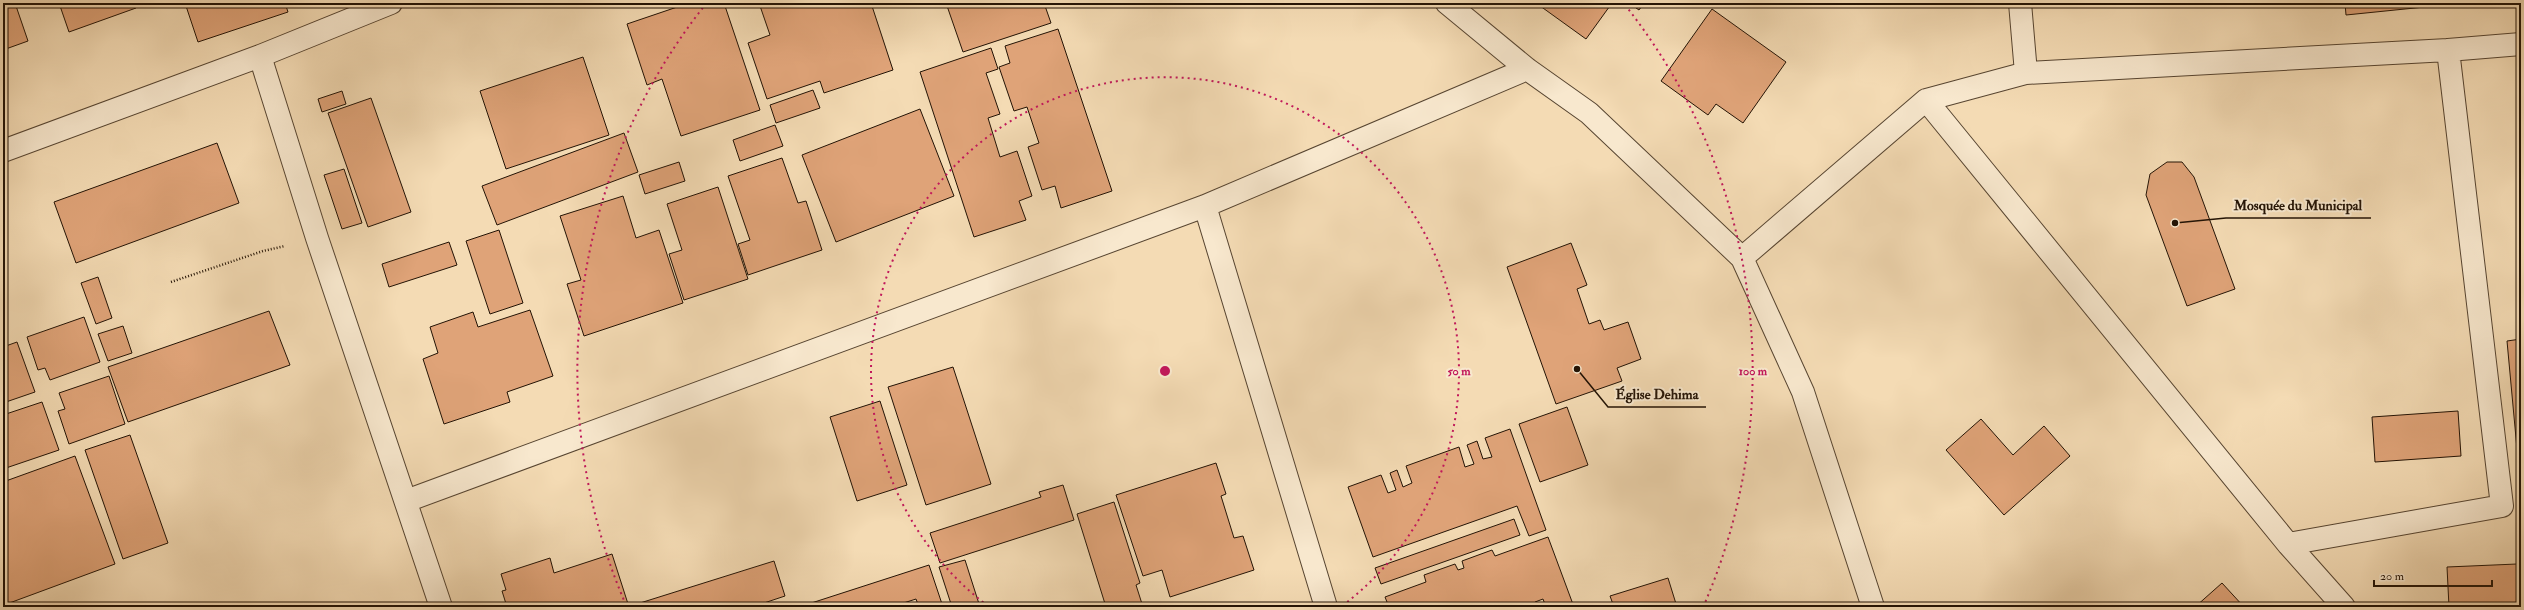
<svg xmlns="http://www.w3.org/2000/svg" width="2524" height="610" viewBox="0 0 2524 610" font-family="'IM FELL Double Pica',serif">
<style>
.building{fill:#dfa378;stroke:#231305}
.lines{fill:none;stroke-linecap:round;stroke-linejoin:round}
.minor-casing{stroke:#574531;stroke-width:24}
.path{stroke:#231305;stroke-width:2.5;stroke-dasharray:1 2;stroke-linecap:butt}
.minor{stroke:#f8e8ce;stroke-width:22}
.ring{fill:none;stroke:#c2185b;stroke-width:2;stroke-dasharray:2 4}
.centre{fill:#c2185b;stroke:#f8e8ce;stroke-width:2}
.ring-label{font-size:12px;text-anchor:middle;font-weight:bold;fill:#c2185b;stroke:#f8e8ce;stroke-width:4;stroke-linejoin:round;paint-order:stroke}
.leader{fill:none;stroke:#231305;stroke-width:1.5}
.callout-dot{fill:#231305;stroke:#f8e8ce;stroke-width:1.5}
.callout-label{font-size:14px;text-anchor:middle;font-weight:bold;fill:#231305;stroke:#f8e8ce;stroke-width:4;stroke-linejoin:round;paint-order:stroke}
</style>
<rect width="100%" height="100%" fill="#f4dbb4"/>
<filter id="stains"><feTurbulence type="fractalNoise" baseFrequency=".005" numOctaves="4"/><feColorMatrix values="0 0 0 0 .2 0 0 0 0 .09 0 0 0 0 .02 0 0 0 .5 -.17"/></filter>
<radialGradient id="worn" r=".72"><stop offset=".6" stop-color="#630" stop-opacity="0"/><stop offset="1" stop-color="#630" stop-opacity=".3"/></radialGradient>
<!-- building -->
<path class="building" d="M3,3H15L28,41L3,50Z
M59,3H135L136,8L69,32Z
M185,3H285L288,12L198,42Z
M689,3H724L760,110L681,136L662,79L647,85L627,24Z
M759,3H871L893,70L824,93L820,81L767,99L748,43L770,35Z
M946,3H1044L1051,23L963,52Z
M1536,3H1612L1586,39Z
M1629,3H1644L1639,10Z
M2345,3H2464L2346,15Z
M1712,9L1786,62L1743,123L1716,104L1708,115L1661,81Z
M1058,29L1112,191L1061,208L1055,186L1042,190L1028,147L1039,143L1027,107L1014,111L999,67L1010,63L1005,46Z
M991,48L998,69L986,73L1000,114L988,118L1000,157L1017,151L1032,196L1019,201L1026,220L974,237L920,72Z
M583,57L609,135L506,169L480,91Z
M813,90L820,108L776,123L770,105Z
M342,91L346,104L322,112L318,99Z
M371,98L411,212L368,227L328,113Z
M920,109L954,196L836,242L802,155Z
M775,125L783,146L740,161L733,140Z
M624,133L638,172L497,225L482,186Z
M217,143L239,203L76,263L54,202Z
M782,158L798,203L806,201L822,250L748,275L738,244L750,240L728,176Z
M679,162L685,181L645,194L639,175Z
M2167,162H2182L2194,177L2235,289L2187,306L2146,195L2150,174Z
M344,169L362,223L342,229L324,175Z
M718,187L748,279L684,300L669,254L682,250L667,204Z
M623,196L636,238L659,230L683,303L584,336L567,284L581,280L560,216Z
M499,230L523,303L490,314L466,241Z
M449,242L457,265L389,287L382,264Z
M1571,243L1587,285L1577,289L1589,324L1600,320L1604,330L1628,322L1641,359L1617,368L1622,381L1556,404L1507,267Z
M98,277L112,318L96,324L81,283Z
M530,310L553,376L507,392L510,402L444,424L423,359L438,353L430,327L473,312L478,327Z
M269,311L290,365L128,422L108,367Z
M84,317L100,362L50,380L45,368L38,370L27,337Z
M123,326L132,353L108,361L98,334Z
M2521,339V448L2517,449L2507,341Z
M17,342L35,392L3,403V347Z
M953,367L991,484L926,505L888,387Z
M109,376L125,424L69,444L58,411L65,409L59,393Z
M880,401L907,485L857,501L830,417Z
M42,402L59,450L3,469V415Z
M1567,407L1588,465L1540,482L1519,424Z
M2458,411L2461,456L2375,462L2372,417Z
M1981,419L2013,455L2044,426L2070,456L2004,515L1946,450Z
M1510,429L1546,530L1529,536L1517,506L1373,557L1348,487L1381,475L1388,493L1396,490L1390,473L1397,470L1403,487L1412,483L1406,466L1459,447L1465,467L1474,464L1467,445L1477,441L1483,459L1492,457L1485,438Z
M130,435L168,543L123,559L85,450Z
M75,456L115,564L4,605L3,482Z
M1216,463L1226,494L1221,496L1234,538L1243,536L1254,570L1170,597L1162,570L1143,576L1116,495Z
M1063,485L1074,520L940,563L930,533L1041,497L1039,492Z
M1114,502L1140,583L1136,585L1143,607H1106L1077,514Z
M1514,519L1520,535L1381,584L1375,568Z
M1548,537L1574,607H1546L1543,599L1535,602L1537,607H1529L1528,605L1521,607H1389L1385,597L1426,582L1424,575L1455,564L1458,570L1464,568L1462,561L1492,550L1495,556Z
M612,554L629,607H507L502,591L506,590L501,574L550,558L554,573Z
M965,560L980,607H952L939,567Z
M774,561L785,596L752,607H642L640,603Z
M2517,564L2519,607H2449L2447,567Z
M929,565L943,607H919L916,599L891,607H799Z
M1668,578L1677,607H1614L1610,596Z
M2222,583L2244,607H2195Z"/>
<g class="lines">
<defs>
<path id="minor" d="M1447,3L1527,69L1589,113L1742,258L1803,392L1873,607
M2020,3L2026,73
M260,56L317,238L441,607
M1926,100L2288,544L2344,607
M3,151L260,56L391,3
M1205,206L1326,607
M1742,258L1926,100L2026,73L2448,50L2521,44
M406,501L1205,206L1527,69
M2288,544L2502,506L2448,50"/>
</defs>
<!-- minor casing -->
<use href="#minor" class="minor-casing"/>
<!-- path -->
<path class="path" d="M171,282L263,251L285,246"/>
<!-- minor -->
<use href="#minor" class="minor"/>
</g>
<!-- distance rings -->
<g class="ring">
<path d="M988 606A294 294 0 1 1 1342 606"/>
<path d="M626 605A588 588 0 0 1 705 5M1625 5A588 588 0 0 1 1704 605"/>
</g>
<circle cx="1165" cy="371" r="6" class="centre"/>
<g class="ring-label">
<text x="1459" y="375">50 m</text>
<text x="1753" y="375">100 m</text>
</g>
<!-- callouts -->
<path class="leader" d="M2175 223L2226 218H2371M1577 369L1608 407H1706"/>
<g class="callout-dot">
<circle cx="2175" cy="223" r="4"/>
<circle cx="1577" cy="369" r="4"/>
</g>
<g class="callout-label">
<text x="2298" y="210">Mosquée du Municipal</text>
<text x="1657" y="399">Église Dehima</text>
</g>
<!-- margin -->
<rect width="2524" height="610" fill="none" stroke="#f4dbb4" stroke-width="16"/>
<rect x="4" y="4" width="2516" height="602" fill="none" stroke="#231305" stroke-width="2"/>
<rect x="8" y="8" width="2508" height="594" fill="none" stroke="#231305"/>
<!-- scale -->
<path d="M2374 580v6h118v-6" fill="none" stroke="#231305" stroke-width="2"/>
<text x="2380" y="580" font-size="12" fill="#231305" stroke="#f8e8ce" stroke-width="3" paint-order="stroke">20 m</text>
<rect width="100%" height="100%" filter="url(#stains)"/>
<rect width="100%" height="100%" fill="url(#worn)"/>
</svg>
